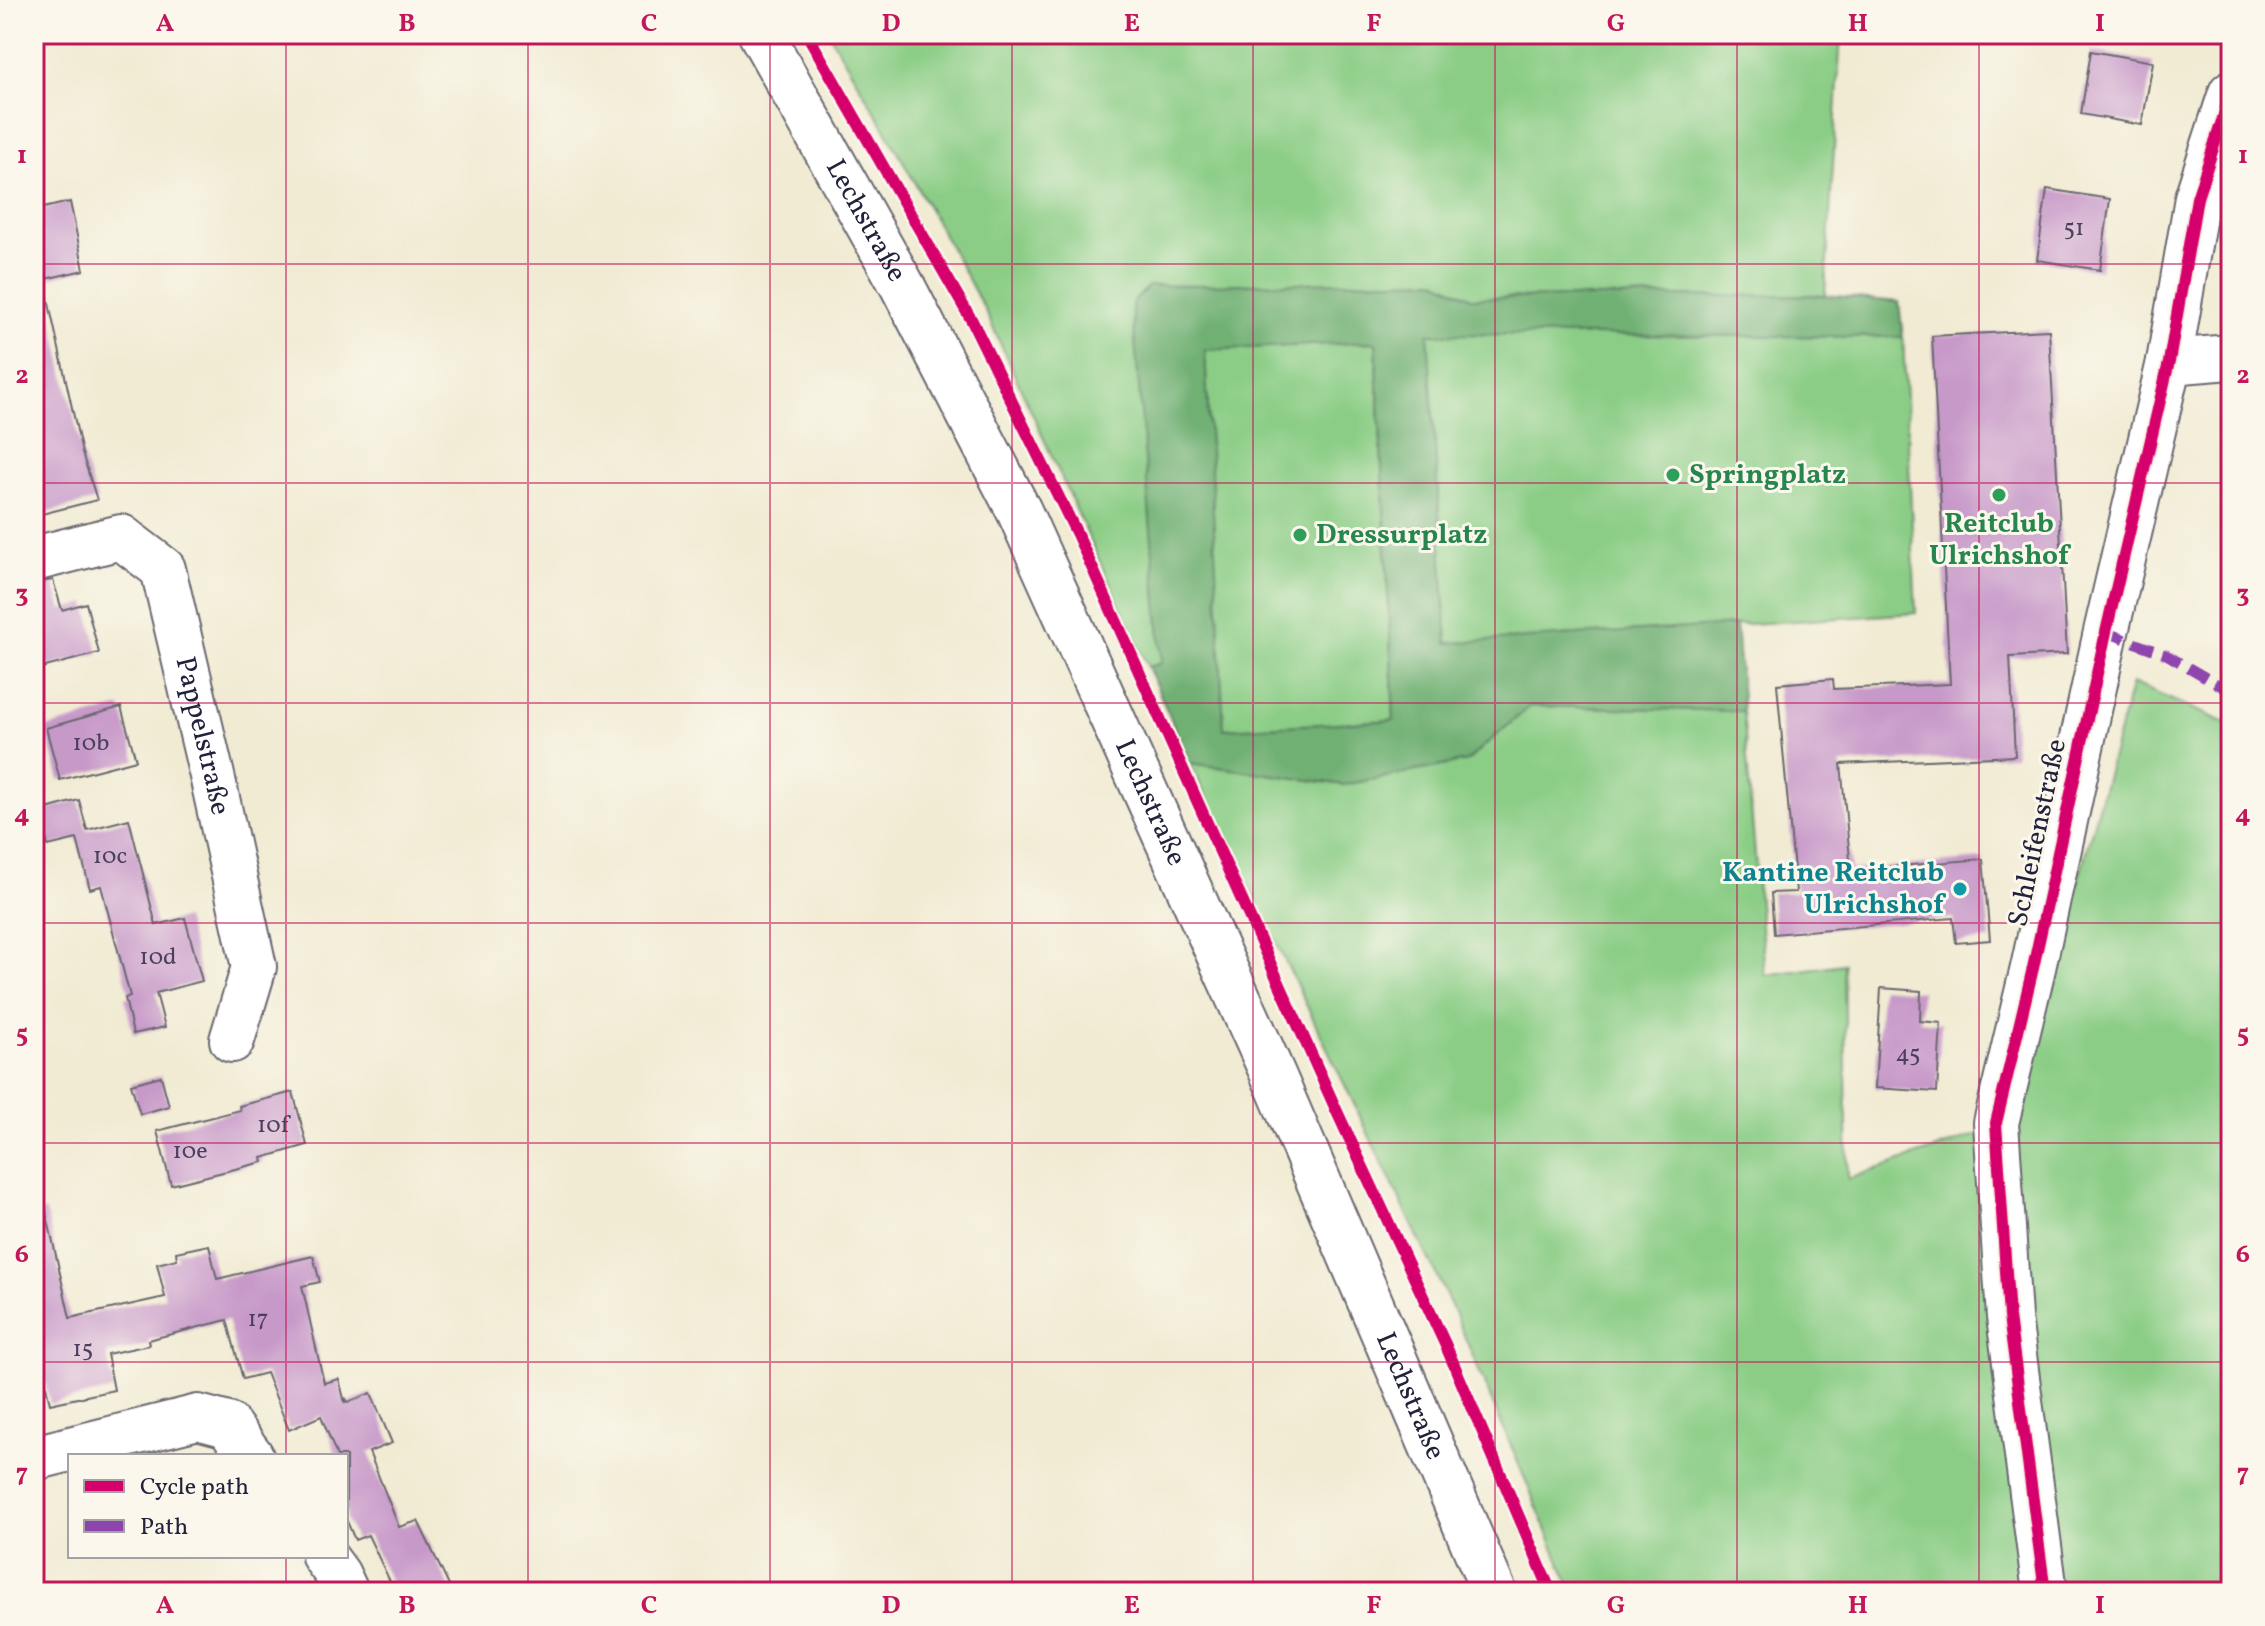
<svg xmlns="http://www.w3.org/2000/svg" width="2265" height="1626" viewBox="0 0 2265 1626" font-family="Vollkorn,serif">
<style>
.green{fill:#8bcd86;stroke:#567860;stroke-width:2}
.forest{fill:#70b073;stroke:#496957;stroke-width:2;fill-rule:evenodd}
.building{fill:#c799c9}
.lines{fill:none;stroke-linecap:round;stroke-linejoin:round}
.minor-casing{stroke:#6a6870;stroke-width:48}
.major-casing{stroke:#6a6870;stroke-width:48}
.minor{stroke:#fff;stroke-width:44}
.major{stroke:#fff;stroke-width:44}
.quiet{stroke:#8e44ad;stroke-width:10;stroke-dasharray:20 10;stroke-linecap:butt}
.cycleway-casing{stroke:#fbf7ec;stroke-width:17}
.cycleway{stroke:#d6006c;stroke-width:12}
.grid{fill:none;stroke:#c2185b;stroke-width:2;stroke-opacity:0.55}
.leisure-dot{fill:#2e9e5b;stroke:#fbf7ec;stroke-width:3}
.culture-dot{fill:#0f9aa8;stroke:#fbf7ec;stroke-width:3}
.labels{text-anchor:middle;dominant-baseline:central;stroke-width:6;stroke-linejoin:round;paint-order:stroke}
.number-label{font-size:24px;fill:#4b405e}
.street-label{font-size:28px;fill:#22223b;stroke:#fbf7ec}
.leisure-label{font-size:28px;font-weight:bold;fill:#27864d;stroke:#fbf7ec;text-anchor:start}
.culture-label{font-size:28px;font-weight:bold;fill:#0d838f;stroke:#fbf7ec;text-anchor:end}
.neatline{fill:none;stroke:#c2185b;stroke-width:3}
.grid-label{font-size:26px;text-anchor:middle;font-weight:bold;fill:#c2185b}
</style>
<rect width="100%" height="100%" fill="#fbf7ec"/>
<filter id="ink" filterUnits="userSpaceOnUse"><feTurbulence type="fractalNoise" baseFrequency=".0125" numOctaves="2"/><feDisplacementMap in="SourceGraphic" scale="16" xChannelSelector="R" yChannelSelector="G"/><feConvolveMatrix kernelMatrix="1 2 1 2 8 2 1 2 1" color-interpolation-filters="sRGB"/></filter>
<filter id="wash" filterUnits="userSpaceOnUse"><feTurbulence type="fractalNoise" baseFrequency=".006" numOctaves="4" result="noise"/><feDisplacementMap in="SourceGraphic" scale="32" xChannelSelector="R" yChannelSelector="G"/><feGaussianBlur stdDeviation="1.8" result="paint"/><feColorMatrix in="noise" values="0 0 0 0 0 0 0 0 0 0 0 0 0 0 0 0 0 1.4 0 .05"/><feComposite in="paint" operator="in"/></filter>
<g filter="url(#wash)">
<rect width="100%" height="100%" fill="#f1ebd3"/>
<!-- green -->
<path class="green" d="M829,34H1841L1825,295L1471,298L1436,280L1148,287L1162,663L1148,667L985,310L883,125Z
M1428,333L1903,337L1916,613L1447,644Z
M1376,342L1394,721L1223,729L1205,349Z
M2132,683L2231,725V1592H1573L1455,1314L1190,763L1344,785L1467,761L1530,706L1743,711L1765,975L1844,964L1848,1179L2012,1123Z"/>
<!-- forest -->
<path class="forest" d="M1436,280L1471,298L1825,295L1899,302L1903,337L1428,334L1447,643L1736,625L1743,711L1530,706L1467,761L1344,785L1190,763L1148,667L1162,663L1132,304L1148,286ZM1376,342L1394,720L1224,729L1205,350Z"/>
<g id="blocks">
<!-- building -->
<path class="building" d="M2091,51L2153,62L2142,125L2081,114Z
M2047,189L2110,199L2100,270L2037,260Z
M70,202L84,270L45,279L34,226V210Z
M46,290L82,453L97,500L34,516V291Z
M2049,330L2067,654L2010,657L2015,756L1841,764L1851,870L1983,859L1990,940L1956,943L1953,918L1774,934L1771,893L1796,892L1777,684L1833,679L1834,689L1950,684L1932,336Z
M53,580L62,610L86,603L99,653L34,670V583Z
M121,707L136,760L60,780L46,728Z
M79,800L87,830L129,819L156,925L185,918L202,981L156,993L165,1027L133,1034L125,998L130,996L101,886L90,889L77,839L48,846L39,811Z
M1881,988L1921,991L1920,1021L1941,1023L1937,1092L1875,1088Z
M161,1076L169,1106L140,1114L131,1084Z
M293,1092L307,1145L262,1158L263,1162L171,1185L157,1131L240,1110L239,1106Z
M46,1211L70,1318L165,1297L157,1264L177,1259L176,1252L209,1245L217,1279L313,1256L320,1282L302,1286L324,1383L339,1379L345,1403L346,1399L348,1402L371,1393L392,1443L369,1452L399,1527L418,1521L452,1592H395L368,1535L355,1540L346,1519V1456H337L321,1416L289,1430L266,1373L243,1379L227,1320L148,1340L149,1345L107,1354L114,1390L50,1404L41,1364L34,1365V1212Z"/>
</g>
</g>
<g filter="url(#ink)">
<use href="#blocks" fill-opacity="0" stroke="#6a6870" stroke-width="2"/>
<g class="lines">
<defs>
<g id="minor">
<path d="M2169,362L2231,357"/>
<path id="s1" d="M34,559L121,537L163,569L213,780L254,967L232,1040"/>
<path d="M34,1458L198,1417L228,1425L251,1456"/>
<path d="M324,1556L338,1575L346,1592"/>
<path d="M2045,1592L2009,1317L1996,1123L2033,968L2106,632L2169,362L2197,198L2231,93"/>
</g>
<g id="major">
<path id="s2" d="M761,34L902,285L1019,511L1274,1077L1494,1592"/>
</g>
</defs>
<!-- minor casing -->
<use href="#minor" class="minor-casing"/>
<!-- major casing -->
<use href="#major" class="major-casing"/>
<!-- minor -->
<use href="#minor" class="minor"/>
<!-- major -->
<use href="#major" class="major"/>
<!-- quiet -->
<path class="quiet" d="M2106,632L2167,655L2231,692"/>
<defs>
<path id="cycleway" d="M807,34L972,321L1077,534L1339,1116L1446,1346L1551,1592
M2045,1592L2009,1317L1996,1123L2033,968L2106,632L2169,362L2197,198L2231,93"/>
</defs>
<!-- cycleway casing -->
<use href="#cycleway" class="cycleway-casing"/>
<!-- cycleway -->
<use href="#cycleway" class="cycleway"/>
</g>
</g>
<!-- grid -->
<path class="grid" d="M286,34V1456M528,34V1592M770,34V1592M1012,34V1592M1253,34V1592M1495,34V1592M1737,34V1592M1979,34V1592M34,264H2231M34,483H2231M34,703H2231M34,923H2231M34,1143H2231M34,1362H2231M286,1556V1592"/>
<!-- markers -->
<g class="leisure-dot">
<circle cx="1673" cy="475" r="8"/>
<circle cx="1999" cy="495" r="8"/>
<circle cx="1300" cy="535" r="8"/>
</g>
<circle class="culture-dot" cx="1960" cy="889" r="8"/>
<g class="labels">
<!-- number labels -->
<g class="number-label">
<text x="2074" y="229">51</text>
<text x="91" y="744">10b</text>
<text x="110" y="857">10c</text>
<text x="158" y="958">10d</text>
<text x="1908" y="1055">45</text>
<text x="273" y="1126">10f</text>
<text x="190" y="1152">10e</text>
<text x="258" y="1320">17</text>
<text x="83" y="1350">15</text>
</g>
<!-- street labels -->
<g class="street-label">
<text stroke="none"><textPath href="#s2" startOffset="214">Lechstraße</textPath></text>
<text stroke="none"><textPath href="#s1" startOffset="314">Pappelstraße</textPath></text>
<text stroke="none"><textPath href="#s2" startOffset="862">Lechstraße</textPath></text>
<text transform="translate(2038 833) rotate(-78)">Schleifenstraße</text>
<text stroke="none"><textPath href="#s2" startOffset="1510">Lechstraße</textPath></text>
</g>
<!-- leisure labels -->
<g class="leisure-label">
<text x="1689" y="475">Springplatz</text>
<text x="1999" y="524" text-anchor="middle">Reitclub<tspan x="1999" dy="32">Ulrichshof</tspan></text>
<text x="1316" y="535">Dressurplatz</text>
</g>
<!-- culture labels -->
<g class="culture-label">
<text x="1944" y="873">Kantine Reitclub<tspan x="1944" dy="32">Ulrichshof</tspan></text>
</g>
</g>
<!-- margin -->
<rect width="2265" height="1626" fill="none" stroke="#fbf7ec" stroke-width="88"/>
<!-- legend -->
<rect x="68" y="1454" width="280" height="104" fill="#fbf7ec" stroke="#a4a2a5" stroke-width="2"/>
<rect x="84" y="1480" width="40" height="12" fill="#d6006c" stroke="#a4a2a5" stroke-width="2"/>
<text x="140" y="1494" font-size="24" fill="#22223b">Cycle path</text>
<rect x="84" y="1520" width="40" height="12" fill="#8e44ad" stroke="#a4a2a5" stroke-width="2"/>
<text x="140" y="1534" font-size="24" fill="#22223b">Path</text>
<rect x="44" y="44" width="2177" height="1538" class="neatline"/>
<g class="grid-label">
<text x="165" y="31">A</text>
<text x="407" y="31">B</text>
<text x="649" y="31">C</text>
<text x="891" y="31">D</text>
<text x="1132" y="31">E</text>
<text x="1374" y="31">F</text>
<text x="1616" y="31">G</text>
<text x="1858" y="31">H</text>
<text x="2100" y="31">I</text>
<text x="22" y="163">1</text>
<text x="2243" y="163">1</text>
<text x="22" y="383">2</text>
<text x="2243" y="383">2</text>
<text x="22" y="602">3</text>
<text x="2243" y="602">3</text>
<text x="22" y="822">4</text>
<text x="2243" y="822">4</text>
<text x="22" y="1042">5</text>
<text x="2243" y="1042">5</text>
<text x="22" y="1262">6</text>
<text x="2243" y="1262">6</text>
<text x="22" y="1481">7</text>
<text x="2243" y="1481">7</text>
<text x="165" y="1613">A</text>
<text x="407" y="1613">B</text>
<text x="649" y="1613">C</text>
<text x="891" y="1613">D</text>
<text x="1132" y="1613">E</text>
<text x="1374" y="1613">F</text>
<text x="1616" y="1613">G</text>
<text x="1858" y="1613">H</text>
<text x="2100" y="1613">I</text>
</g>
</svg>
